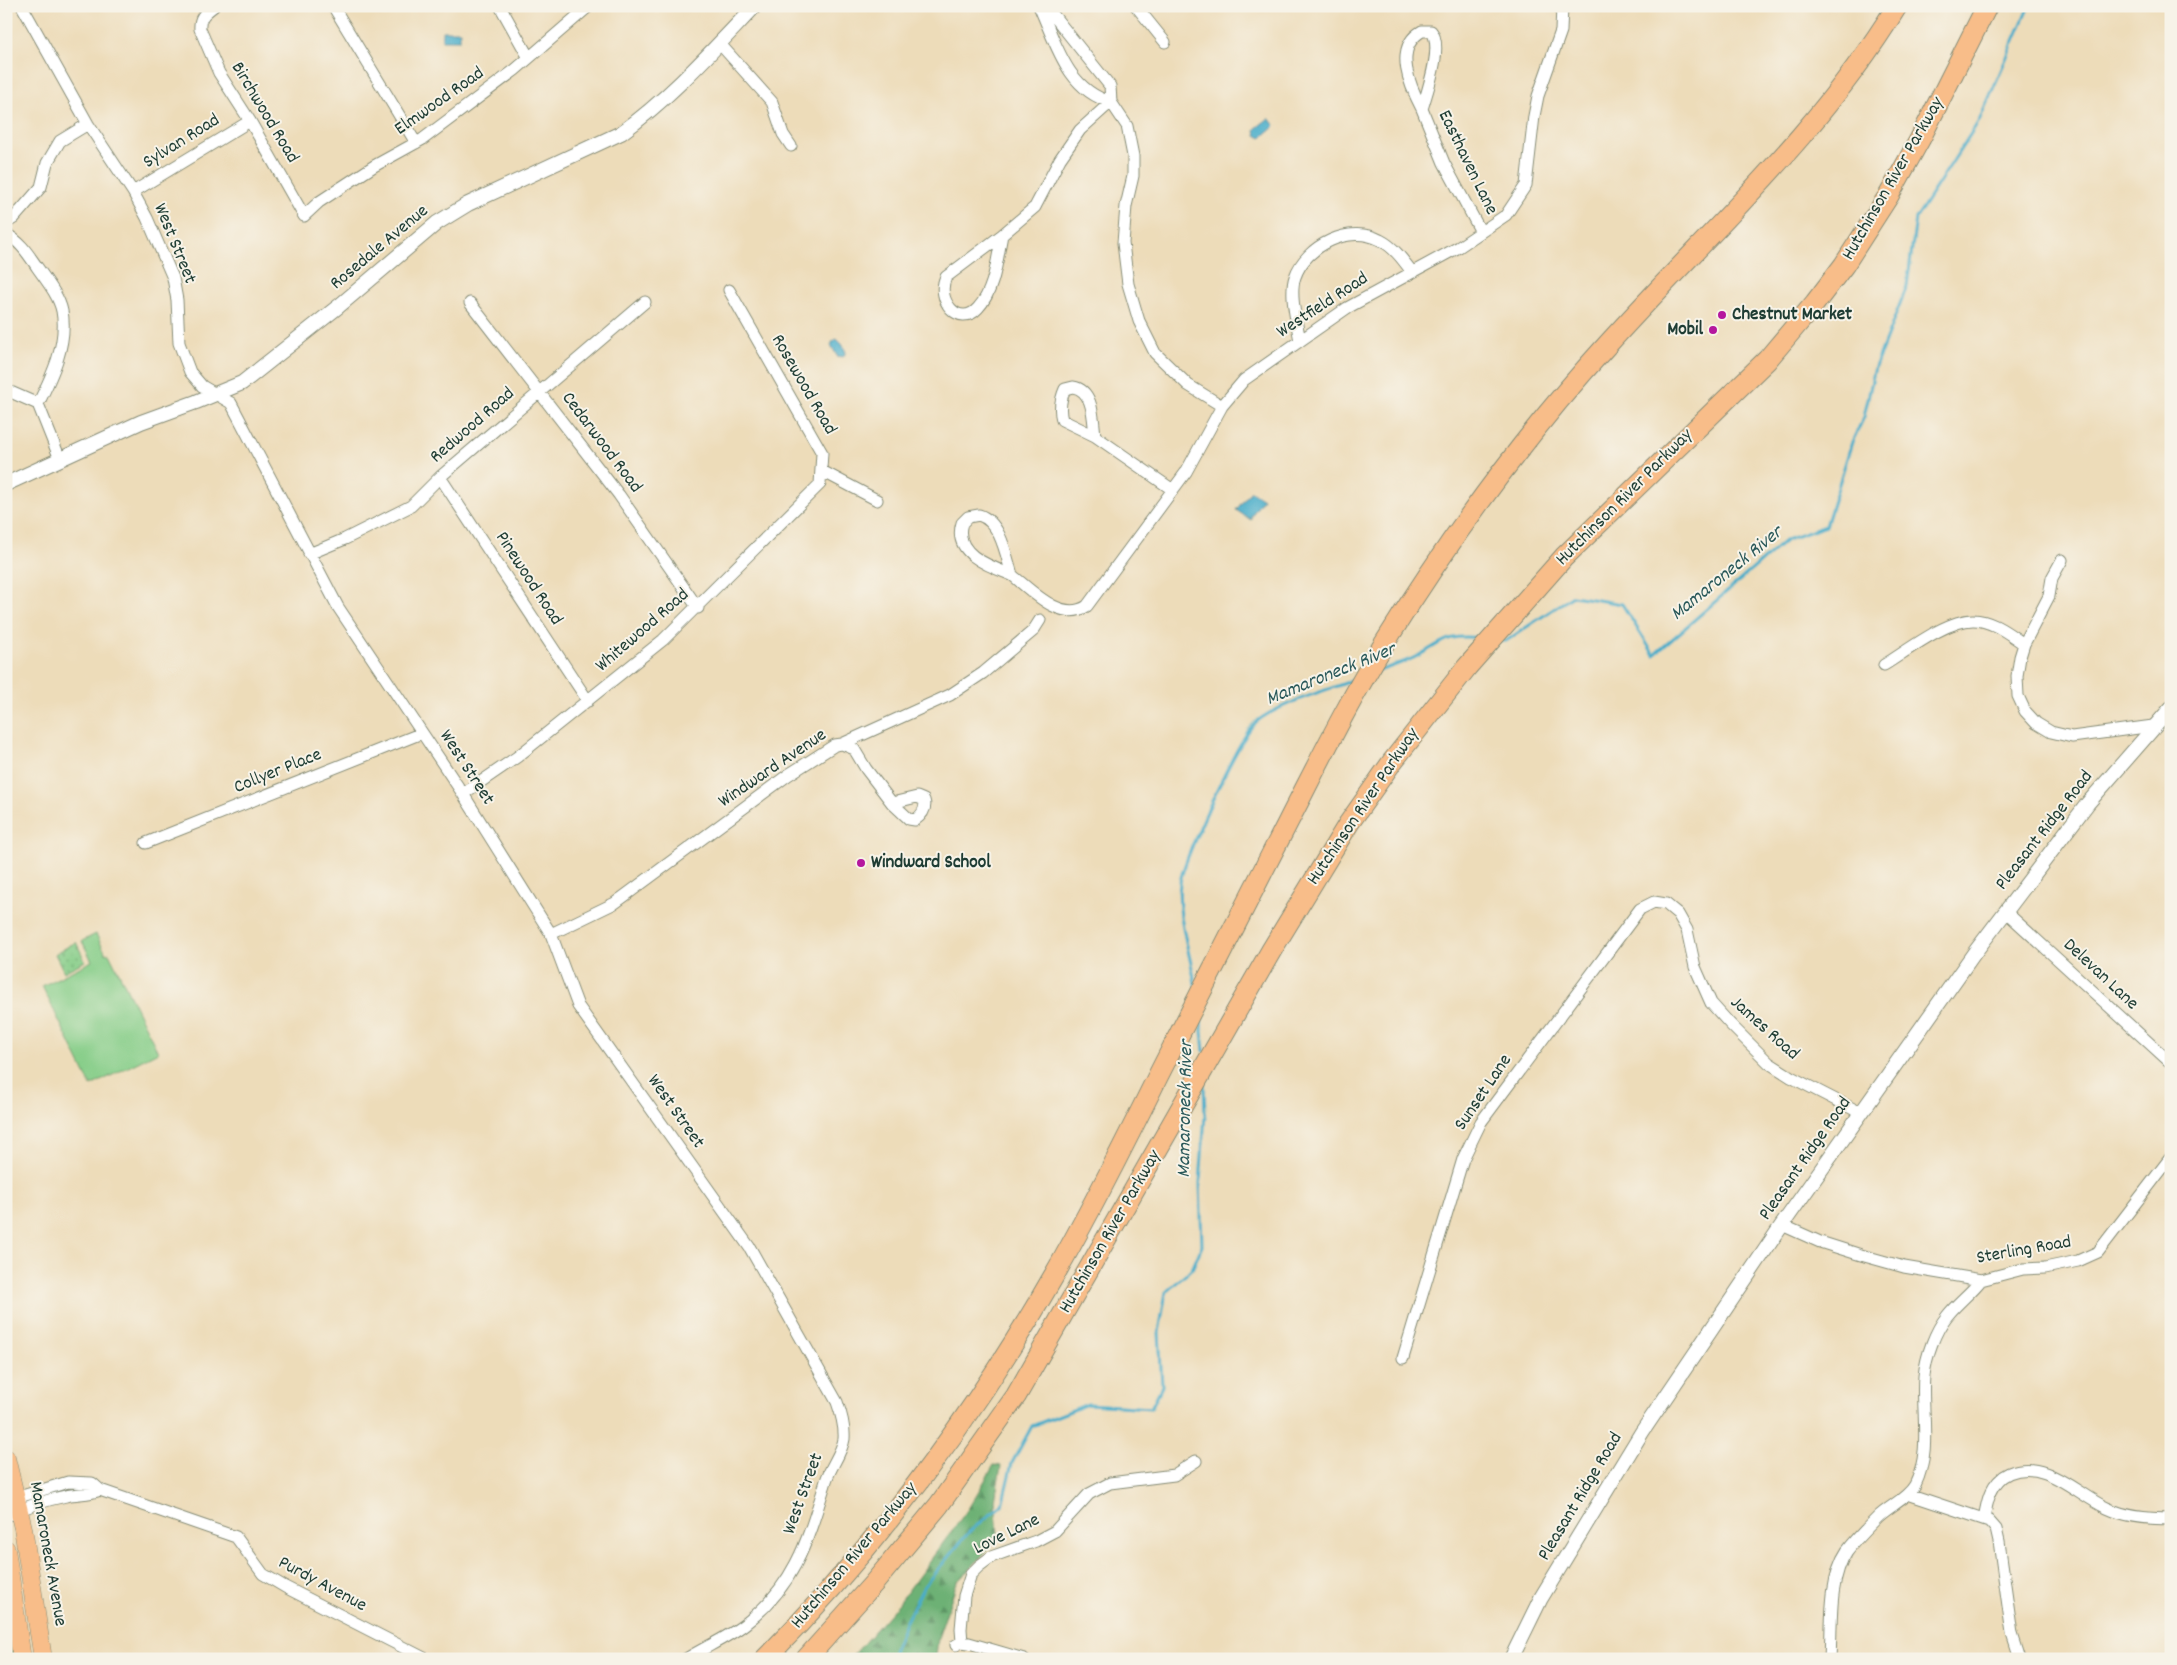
<svg xmlns="http://www.w3.org/2000/svg" width="2177" height="1665" viewBox="0 0 2177 1665" font-family="Dekko,sans-serif">
<style>
.grass{fill:#87ce89;stroke:#53865e}
.forest{fill:url(#forest-firs);stroke:#467754}
.park{fill:url(#park-dots);stroke:#53865e}
.water{fill:#4aadca;stroke:#34757f}
.lines{fill:none;stroke-linecap:round;stroke-linejoin:round}
.stream{stroke:#4aadca;stroke-width:3}
.minor-casing{stroke:#868c76;stroke-width:13}
.tertiary-casing{stroke:#868c76;stroke-width:16}
.primary-casing{stroke:#868c76;stroke-width:19}
.motorway-casing{stroke:#868c76;stroke-width:22}
.minor{stroke:#fff;stroke-width:11}
.tertiary{stroke:#fff;stroke-width:14}
.primary{stroke:#f8bd89;stroke-width:18}
.motorway{stroke:#f8bd89;stroke-width:20}
.poi-dot{fill:#b5179e;stroke:#f7f3e8;stroke-width:2}
.labels{text-anchor:middle;dominant-baseline:central;stroke-width:4;stroke-linejoin:round;paint-order:stroke}
.street-label{font-size:19px;fill:#1f3d34;stroke:#f7f3e8}
.poi-label{font-size:19px;font-weight:bold;fill:#1f3d34;stroke:#f7f3e8;text-anchor:start}
.water-label{font-size:20px;font-style:italic;fill:#2a595a;stroke:#f7f3e8}
</style>
<defs>
<pattern id="forest-firs" width="22" height="20" patternUnits="userSpaceOnUse" patternTransform="scale(1.25)"><rect width="22" height="20" fill="#6db175"/><path d="M5 1l3.5 6h-7zM16 11l3.5 6h-7z" fill="#599161"/></pattern>
<pattern id="park-dots" width="8" height="8" patternUnits="userSpaceOnUse" patternTransform="scale(1.25)"><rect width="8" height="8" fill="#87ce89"/><path d="M2 2h.1M6 6h.1" fill="none" stroke="#6ea871" stroke-width="1.8" stroke-linecap="round"/></pattern>
</defs>
<rect width="100%" height="100%" fill="#f7f3e8"/>
<filter id="ink" filterUnits="userSpaceOnUse"><feTurbulence type="fractalNoise" baseFrequency=".02" numOctaves="2"/><feDisplacementMap in="SourceGraphic" scale="10" xChannelSelector="R" yChannelSelector="G"/><feConvolveMatrix kernelMatrix="1 2 1 2 8 2 1 2 1" color-interpolation-filters="sRGB"/></filter>
<filter id="wash" filterUnits="userSpaceOnUse"><feTurbulence type="fractalNoise" baseFrequency=".0096" numOctaves="4" result="noise"/><feDisplacementMap in="SourceGraphic" scale="20" xChannelSelector="R" yChannelSelector="G"/><feGaussianBlur stdDeviation="1.12" result="paint"/><feColorMatrix in="noise" values="0 0 0 0 0 0 0 0 0 0 0 0 0 0 0 0 0 1.4 0 .05"/><feComposite in="paint" operator="in"/></filter>
<g filter="url(#wash)">
<rect width="100%" height="100%" fill="#eddcb9"/>
<!-- grass -->
<path class="grass" d="M96,934L106,954L109,953L158,1052L91,1086L42,986L92,961L82,941Z"/>
<!-- forest -->
<path class="forest" d="M994,1465L1001,1466L995,1500L998,1534L989,1549L957,1582L938,1638L936,1656L940,1659H850L899,1603L968,1509Z"/>
<!-- park -->
<path class="park" d="M76,942L85,961L64,972L55,954Z
M6,1602L14,1659H6Z"/>
<!-- water -->
<path class="water" d="M442,31H460V40H442Z
M1269,118L1275,126L1261,138L1256,135L1255,129Z
M837,339L842,344L846,352L843,357L837,356L831,345L833,341Z
M1251,491L1263,499L1251,516V520L1236,510Z"/>
<g class="lines">
<!-- stream -->
<path class="stream" d="M1500,641H1506L1573,596L1622,604L1654,655L1786,540L1826,526L1852,442L1864,417L1875,367L1907,286L1916,218L1979,121L2029,6
M1376,672C1387,668 1399,664 1409,660C1443,645 1440,633 1482,638
M1195,984C1190,951 1176,916 1180,883C1182,861 1241,733 1256,722C1280,703 1325,691 1354,680
M1200,1012L1204,1051
M890,1659L905,1623L924,1586L969,1532L1002,1505L1012,1463L1032,1426L1088,1404L1151,1408L1162,1386L1159,1332L1166,1292L1192,1269L1202,1246L1200,1182L1205,1115L1204,1085"/>
</g>
</g>
<g filter="url(#ink)">
<g class="lines">
<defs>
<path id="minor" d="M22,6L88,124L133,192L147,218L173,278L177,300L179,343L190,372L202,386L231,403L338,607L463,794L551,934L578,1006L750,1248L837,1402C841,1413 845,1426 844,1439C842,1453 830,1467 826,1481C808,1539 796,1585 745,1624C727,1638 705,1647 686,1659
M214,6C205,13 199,17 200,29L219,73L250,121L304,216L319,202L374,166L423,139L515,70L589,6
M333,6L416,143
M500,6L529,58
M1039,6C1056,43 1067,90 1111,102
M1046,6L1110,86L1111,102L1127,126L1133,156V176L1126,206L1123,243L1128,284L1139,321L1155,353L1188,385L1222,406
M1136,6L1165,42
M1422,31H1431C1444,45 1427,92 1422,109C1411,88 1392,48 1422,31Z
M720,44L772,102L783,134L791,146
M1422,109L1444,163L1481,232
M133,192L250,121
M6,223L14,218L41,187L47,163L60,141L88,124
M6,234C21,242 28,254 37,267C46,280 59,296 62,311C68,343 52,376 38,404
M1002,235C997,258 995,290 978,308C959,329 935,299 946,277Z
M1002,235L1035,207L1060,159L1080,130L1111,102
M470,303L619,495L698,608
M1300,341C1297,323 1289,294 1295,277C1306,245 1350,224 1380,240C1394,247 1403,260 1412,272
M1073,387C1094,390 1093,420 1095,436L1062,420C1059,409 1060,400 1065,389Z
M6,390L38,404L60,459
M1095,436L1173,490
M822,471L877,500
M440,477L588,701
M979,515C1001,522 1006,555 1012,575C991,567 952,554 962,523L968,517Z
M309,554L345,539L411,506L440,477L645,302
M2062,560L2052,578L2049,596L2024,644L2020,657L2017,676L2018,696L2025,711L2036,723L2051,732L2072,737L2153,726
M1012,575C1031,590 1061,623 1087,606L1186,472L1222,406L1244,380L1347,308L1459,247L1506,215L1526,185L1534,116L1538,96L1561,31L1562,6
M1884,665C1907,651 1946,620 1973,620C1992,620 2009,634 2024,644
M842,744L854,749L866,769L892,803
M463,794L517,757L663,640L820,484L822,453L729,290
M917,797L924,800C927,809 922,815 915,820L909,819L892,803Z
M146,843L422,733
M2006,912L2171,1063
M551,934L615,903L788,775L835,745L842,744L950,695L983,673L1033,631L1040,620
M1782,1225L1820,1242L1861,1255L1904,1267L1981,1280L2023,1269L2045,1268L2078,1261L2098,1252L2171,1157
M1403,1358L1463,1159L1481,1122L1640,909L1654,902L1666,904L1678,914L1687,930L1695,967L1711,1003L1730,1024L1769,1063L1791,1077L1861,1113
M1908,1494L1989,1521L1996,1529L1999,1542L2012,1634L2020,1659
M6,1501L68,1482L92,1483L100,1490L236,1537L263,1574L285,1587L426,1659
M6,1516C25,1507 46,1500 66,1496C77,1493 89,1495 100,1490
M1984,1518C1986,1510 1987,1500 1991,1492C1995,1483 2000,1477 2009,1473C2045,1458 2076,1494 2107,1508C2126,1517 2149,1519 2171,1519
M962,1642L961,1629L964,1596L971,1574L979,1566L991,1557L1036,1541L1055,1531L1089,1494L1110,1483L1174,1475L1196,1461
M956,1645L962,1642L969,1643L1024,1659
M1830,1659C1832,1626 1828,1579 1847,1551C1856,1539 1867,1528 1878,1517C1889,1506 1907,1499 1915,1485C1932,1451 1921,1411 1924,1376C1926,1356 1935,1331 1947,1316C1957,1303 1971,1293 1981,1280"/>
<path id="tertiary" d="M6,484L141,422L196,402L242,383L339,306L437,223L468,204L621,133C671,97 712,51 755,6
M1511,1659L1541,1598L1642,1432L1782,1225L1975,952L2088,803L2171,708"/>
<path id="primary" d="M6,1458L23,1528L43,1659
M6,1549L22,1659"/>
<path id="motorway" d="M765,1659C879,1544 976,1413 1056,1272C1093,1207 1126,1141 1159,1074C1202,990 1245,906 1288,822C1319,762 1349,701 1384,644C1450,538 1524,436 1608,344C1707,234 1819,134 1897,6
M806,1659L874,1583L939,1505L1016,1396L1271,951L1349,823L1392,762L1467,667L1564,557L1767,360L1815,303L1844,265L1889,195L1920,139L1987,6"/>
</defs>
<!-- minor casing -->
<use href="#minor" class="minor-casing"/>
<!-- tertiary casing -->
<use href="#tertiary" class="tertiary-casing"/>
<!-- primary casing -->
<use href="#primary" class="primary-casing"/>
<!-- motorway casing -->
<use href="#motorway" class="motorway-casing"/>
<!-- minor -->
<use href="#minor" class="minor"/>
<!-- tertiary -->
<use href="#tertiary" class="tertiary"/>
<!-- primary -->
<use href="#primary" class="primary"/>
<!-- motorway -->
<use href="#motorway" class="motorway"/>
</g>
</g>
<!-- markers -->
<g class="poi-dot">
<circle cx="1722" cy="315" r="5"/>
<circle cx="1713" cy="330" r="5"/>
<circle cx="861" cy="863" r="5"/>
</g>
<g class="labels">
<!-- street labels -->
<g class="street-label">
<text transform="translate(440 102) rotate(-35)">Elmwood Road</text>
<text transform="translate(264 113) rotate(59)">Birchwood Road</text>
<text transform="translate(182 142) rotate(-32)">Sylvan Road</text>
<text transform="translate(1467 163) rotate(64)">Easthaven Lane</text>
<text transform="translate(1894 179) rotate(-60)">Hutchinson River Parkway</text>
<text transform="translate(174 244) rotate(68)">West Street</text>
<text transform="translate(380 248) rotate(-40)">Rosedale Avenue</text>
<text transform="translate(1323 306) rotate(-33)">Westfield Road</text>
<text transform="translate(803 385) rotate(60)">Rosewood Road</text>
<text transform="translate(473 426) rotate(-41)">Redwood Road</text>
<text transform="translate(601 443) rotate(53)">Cedarwood Road</text>
<text transform="translate(1625 498) rotate(-45)">Hutchinson River Parkway</text>
<text transform="translate(528 579) rotate(57)">Pinewood Road</text>
<text transform="translate(643 631) rotate(-41)">Whitewood Road</text>
<text transform="translate(466 768) rotate(57)">West Street</text>
<text transform="translate(773 769) rotate(-34)">Windward Avenue</text>
<text transform="translate(278 772) rotate(-22)">Collyer Place</text>
<text transform="translate(1364 807) rotate(-56)">Hutchinson River Parkway</text>
<text transform="translate(2045 831) rotate(-52)">Pleasant Ridge Road</text>
<text transform="translate(2100 975) rotate(43)">Delevan Lane</text>
<text transform="translate(1764 1029) rotate(42)">James Road</text>
<text transform="translate(1484 1093) rotate(-56)">Sunset Lane</text>
<text transform="translate(675 1112) rotate(55)">West Street</text>
<text transform="translate(1806 1159) rotate(-55)">Pleasant Ridge Road</text>
<text transform="translate(1111 1232) rotate(-60)">Hutchinson River Parkway</text>
<text transform="translate(2024 1251) rotate(-10)">Sterling Road</text>
<text transform="translate(804 1494) rotate(-70)">West Street</text>
<text transform="translate(1581 1497) rotate(-59)">Pleasant Ridge Road</text>
<text transform="translate(1007 1535) rotate(-26)">Love Lane</text>
<text transform="translate(47 1554) rotate(80)">Mamaroneck Avenue</text>
<text transform="translate(855 1556) rotate(-50)">Hutchinson River Parkway</text>
<text transform="translate(322 1585) rotate(28)">Purdy Avenue</text>
</g>
<!-- poi labels -->
<g class="poi-label">
<text x="1732" y="315">Chestnut Market</text>
<text x="1703" y="330" text-anchor="end">Mobil</text>
<text x="871" y="863">Windward School</text>
</g>
<!-- water labels -->
<g class="water-label">
<text transform="translate(1727 574) rotate(-39)">Mamaroneck River</text>
<text transform="translate(1331 675) rotate(-22)">Mamaroneck River</text>
<text transform="translate(1186 1109) rotate(-89)">Mamaroneck River</text>
</g>
</g>
<!-- margin -->
<rect width="2177" height="1665" fill="none" stroke="#f7f3e8" stroke-width="25"/>
</svg>
